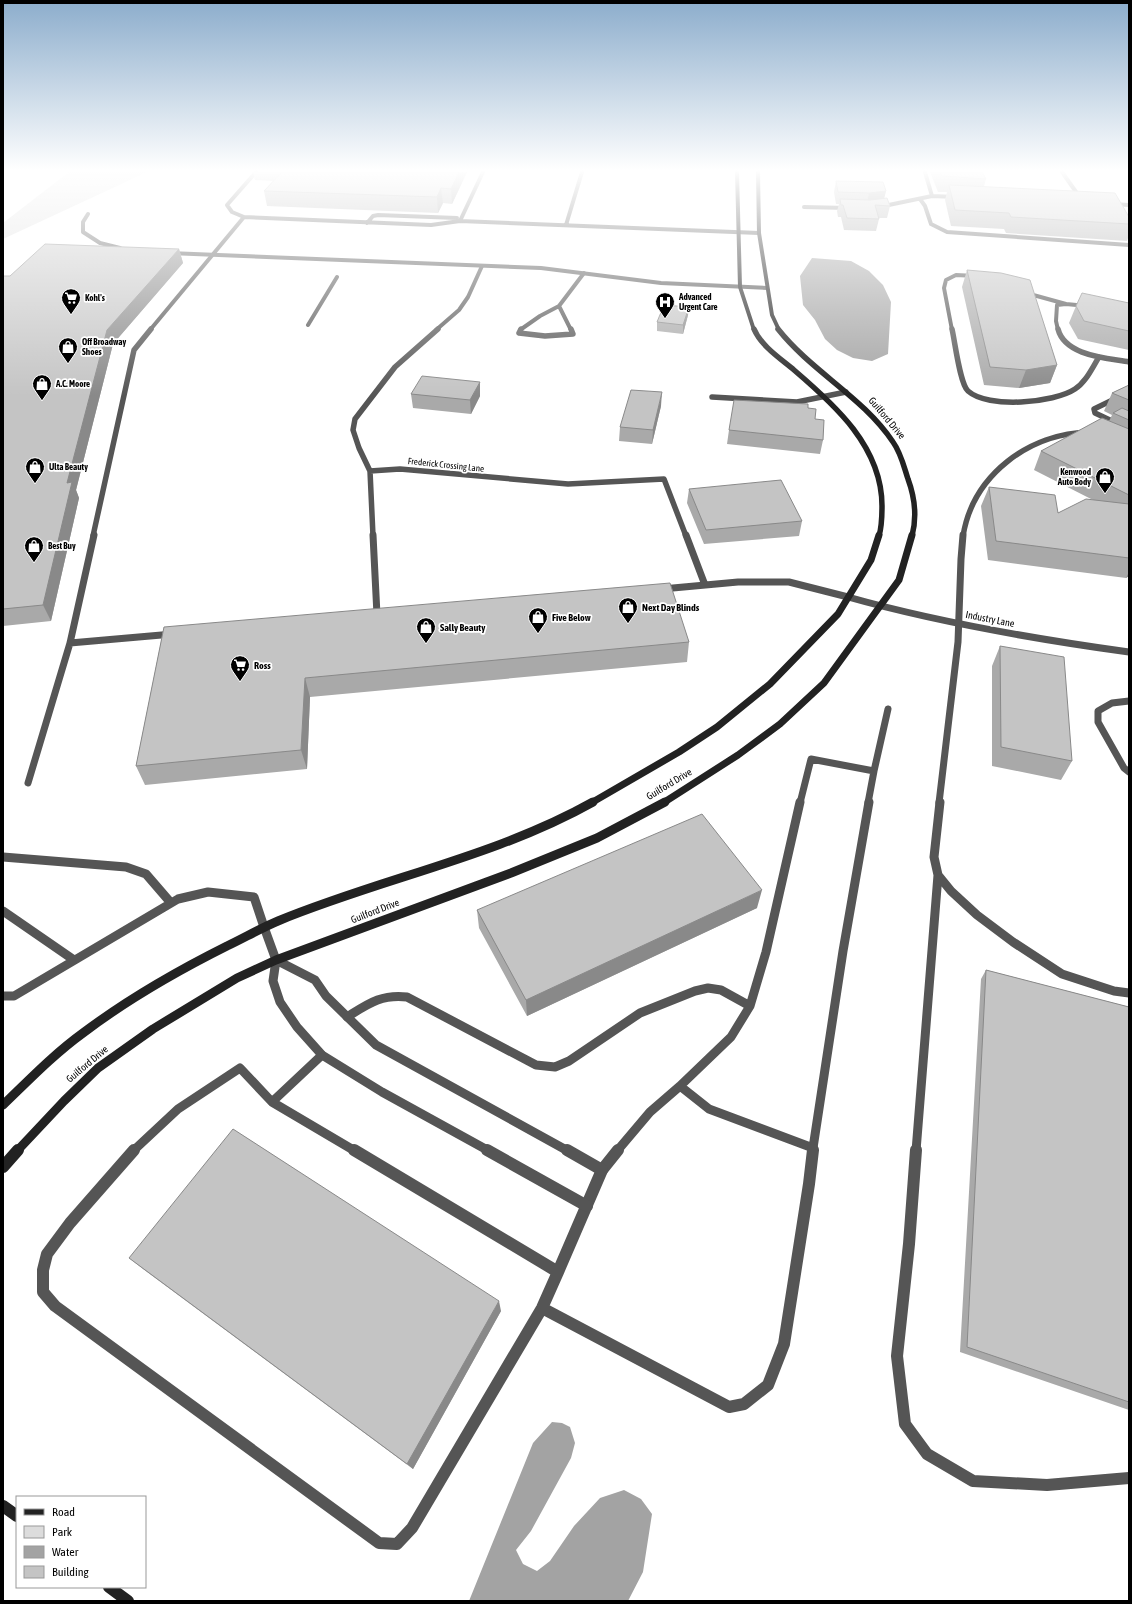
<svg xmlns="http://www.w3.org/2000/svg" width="1132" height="1604" viewBox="0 0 1132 1604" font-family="'Asap Condensed',sans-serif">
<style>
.green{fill:#dcdcdc}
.water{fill:#a3a3a3}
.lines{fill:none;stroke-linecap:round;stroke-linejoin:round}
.service-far4{stroke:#555;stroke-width:4}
.service-far3{stroke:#555;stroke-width:5.5}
.service-far2{stroke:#555;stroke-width:7}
.service-far1{stroke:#555;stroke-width:9}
.service{stroke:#555;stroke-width:12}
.minor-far2{stroke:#555;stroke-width:4}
.minor-far1{stroke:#555;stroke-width:9}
.minor{stroke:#555;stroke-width:12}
.tertiary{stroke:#555;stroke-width:7}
.secondary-far4{stroke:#222;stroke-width:4}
.secondary-far3{stroke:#222;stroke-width:5.5}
.secondary-far2{stroke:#222;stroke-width:7}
.secondary-far1{stroke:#222;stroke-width:9}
.secondary{stroke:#222;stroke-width:12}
.wall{fill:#a9a9a9}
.shaded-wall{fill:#898989}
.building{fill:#c4c4c4;stroke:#898989}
.labels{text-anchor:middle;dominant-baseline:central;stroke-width:3.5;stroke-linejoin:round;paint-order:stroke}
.far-poi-label{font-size:9px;font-weight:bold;fill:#000;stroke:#fff;text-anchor:start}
.far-street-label{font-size:9px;fill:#000;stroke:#fff}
.street-label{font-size:10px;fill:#000;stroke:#fff}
.poi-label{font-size:10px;font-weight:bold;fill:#000;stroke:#fff;text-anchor:start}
</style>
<rect width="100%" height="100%" fill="#fff"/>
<!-- green -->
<path class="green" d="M69,172H147L3,239V223Z"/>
<!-- water -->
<path class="water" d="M812,258L851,261L869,271L883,285L891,302L888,354L872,361L853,358L837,350L825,339L815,320L803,305L800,276Z
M552,1422L562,1423L570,1427L575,1443L571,1458L531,1531L516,1550L523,1564L537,1571L550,1561L574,1526L600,1498L624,1490L641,1499L652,1514L643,1572L628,1601H469L533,1443Z"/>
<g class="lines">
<!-- service-far4 -->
<path class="service-far4" d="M256,172L227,205L232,212L244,217L431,225L460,221L759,233
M925,172L932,196
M1062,172L1081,199
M920,199L925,206L931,224L947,232L1129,245
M1112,204L1129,205
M804,207L848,208
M879,207L932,196L956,197
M460,221L483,172
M367,223L373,216L378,215L457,218
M566,225L582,172
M1026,293L1066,304
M559,306L571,330
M559,306L584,273
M308,325L337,277
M150,330L244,217
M436,330L459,310L468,297L482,266
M520,330L540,316L559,306
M952,330L944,288L946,280L956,275L976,276
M1058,330L1056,321L1057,305L1066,304L1087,306"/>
<!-- service-far3 -->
<path class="service-far3" d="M521,329L519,333L545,336L573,334L571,329
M952,329C955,342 960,384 968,391C988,409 1054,403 1075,389C1086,382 1092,368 1099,357
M1058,329C1065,356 1107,358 1129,362
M1129,392L1094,409L1095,413L1129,429
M712,397L797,402L846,392
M370,471L400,469L568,484L664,479L686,536
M93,536L134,350L151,329
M373,536L370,471L359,448L353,430L355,419L395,367L438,329
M963,536C973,475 1029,433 1090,432"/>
<!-- service-far2 -->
<path class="service-far2" d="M373,535L377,615
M686,535L705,585
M662,589L738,582H789L848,597
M70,643L173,634
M1129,701L1112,703L1098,711V722L1124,768L1129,772
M874,771L888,709
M28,783L70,643L94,535
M800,803L811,759L874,771L868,803
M939,803L958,642L961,559L963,535"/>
<!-- service-far1 -->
<path class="service-far1" d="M800,802L766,952L750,1006L731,1037L680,1086L709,1109L813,1148L843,951L869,802
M940,802L934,857L938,875L951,891L977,915L1013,942L1062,974L1114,991L1129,993
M3,857L126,867L146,874L171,903
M3,911L74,960
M3,996H14L178,899L208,892L254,897L264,927
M347,1017C368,1004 381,994 407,997L536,1065L555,1067L569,1061L640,1013L695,991L708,988L721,990L750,1006
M272,1102L322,1055
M133,1151L178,1109L240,1068L272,1102L355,1151
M617,1151L650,1112L680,1086
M813,1151V1148
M916,1151L938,875"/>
<!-- service -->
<path class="service" d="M134,1150L70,1223L47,1254L43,1270V1292L55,1306L379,1543L397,1544L412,1528L542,1308L558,1272
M354,1150L558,1272
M916,1150L909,1244L897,1356L905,1424L927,1454L973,1481L1047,1485L1129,1478
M558,1272L602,1170L618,1150
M542,1308L729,1407L744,1404L768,1385L784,1344L809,1184L813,1150"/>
<!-- minor-far2 -->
<path class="minor-far2" d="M88,214L83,222V232L100,243L120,248
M169,253L541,268L661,283L767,288"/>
<!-- minor-far1 -->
<path class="minor-far1" d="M264,927L276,960L273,981L280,1002L297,1027L322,1055L382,1092L489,1151
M276,960L315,980L326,996L376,1045L568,1151"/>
<!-- minor -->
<path class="minor" d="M487,1150L587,1206
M567,1150L602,1170"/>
<!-- tertiary -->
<path class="tertiary" d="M848,597C940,623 1035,639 1129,652"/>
<!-- secondary-far4 -->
<path class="secondary-far4" d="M737,172L740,287L754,330
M758,172L759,233L772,315L779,330"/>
<!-- secondary-far3 -->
<path class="secondary-far3" d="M754,329C761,346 781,359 794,370C835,405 882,447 882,506C882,515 882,526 879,536
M778,329C812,372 863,397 893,442C901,453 904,467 908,479C915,498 917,517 912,536"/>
<!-- secondary-far2 -->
<path class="secondary-far2" d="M591,803L679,752L717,727L770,684L838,614L871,560L879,535
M663,803L738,755L780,724L824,683L899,580L912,535"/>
<!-- secondary-far1 -->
<path class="secondary-far1" d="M3,1105C29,1080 54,1054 83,1033C128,999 177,971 227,946C244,938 261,928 278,921C382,878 495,857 593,802
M17,1151L64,1101L98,1068L153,1029L237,978L276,960L511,873L597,838L665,802"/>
<!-- secondary -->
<path class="secondary" d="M3,1167L18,1150
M3,1506L17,1516
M109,1587L128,1601"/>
</g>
<!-- wall -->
<path class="wall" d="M253,172H467L452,204L443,203L438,213L267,206L264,191L273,181L255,180Z
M930,172H982L986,179L984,186L1129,217V235L1127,241L1006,233L1004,229L951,226L945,200L947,192H938Z
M836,181L886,191L884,198L890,206L887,218H879V219L876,231L844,230L841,217H838L837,211L839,204H836L834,192Z
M179,249L183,263L113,344L76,490L79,498L51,621L3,626V276H10Z
M967,270L1057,365L1050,383L1019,388L984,385L962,287Z
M1129,303V350L1078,339L1069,323L1076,306Z
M689,307L688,315L683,334L657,331V322Z
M480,382V396L471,414L413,408L411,394Z
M1129,385V576L1126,578L988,560L981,506L989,487L1058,513L1093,500L1034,470L1041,451L1109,421L1112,415L1104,411L1112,393Z
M661,406L652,444L619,441L620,427Z
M808,408L815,419L823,440L820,454L727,444L729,430Z
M689,489L802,521L799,536L704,544L687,503Z
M164,627L689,642L687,662L310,697L307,769L145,785L136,766Z
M1000,646L1072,761L1061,780L992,766V666Z
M757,908L527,1016L479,928L477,910Z
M986,970L1129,1007V1410L960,1352L981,979Z
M129,1258L501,1311L413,1469L143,1269Z"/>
<!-- shaded-wall -->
<path class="shaded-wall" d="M459,172H467L452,204L451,189Z
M441,188L443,203L438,213L437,197Z
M886,191L883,203L867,204L869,193Z
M179,249L183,263L113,344L76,490L79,498L51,621L43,605L67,483L107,330Z
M689,307L688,315L683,334V325Z
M1057,365L1050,383L1019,388L1026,370Z
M480,382V396L471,414L470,400Z
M662,392L661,406L652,444L653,430Z
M1129,572V576L1126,578Z
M305,678L310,697L307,769L301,750Z
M762,890L757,908L527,1016L526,1000Z
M499,1301L501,1311L413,1469L407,1464Z"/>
<!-- building -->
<path class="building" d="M282,172H459L451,189L441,188L437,197L264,191Z
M940,172H982L986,179L942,176Z
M836,181L883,182L886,191L869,193L838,192Z
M949,185L1115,193L1129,217V224L1011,217L1009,213L955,210Z
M887,198L890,206L875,205L879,219L847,218L843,205H841L840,199L870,200Z
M45,244L179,249L107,330L67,483L72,482L43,605L3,609V276H10Z
M967,270L1001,273L1030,280L1057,365L1026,370L990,367Z
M1082,293L1129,303V331L1084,321L1076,306Z
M664,305L689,307L683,325L657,322Z
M422,376L480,382L470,400L411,394Z
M1129,385V400L1112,393Z
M631,390L662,392L653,430L620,427Z
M734,400L808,404V408L816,409L815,419L824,420L823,440L729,430Z
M1122,408L1129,411V420L1113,413Z
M1102,418L1129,429V495L1041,451Z
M781,480L802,521L706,530L689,489Z
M989,487L1055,495L1058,513L1086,499L1129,504V558L996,541Z
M670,583L689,642L305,678L301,750L136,766L164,627Z
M1000,646L1064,657L1072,761L1001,747Z
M702,814L762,890L526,1000L477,910Z
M986,970L1129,1007V1402L967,1347Z
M233,1129L499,1301L407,1464L129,1258Z"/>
<!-- sky -->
<linearGradient id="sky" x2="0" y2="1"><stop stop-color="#8cadcc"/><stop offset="0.43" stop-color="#fff"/><stop offset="1" stop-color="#fff" stop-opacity="0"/></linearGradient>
<rect width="1132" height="396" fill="url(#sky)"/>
<!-- icons -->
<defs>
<symbol id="supermarket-pin" viewBox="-11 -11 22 30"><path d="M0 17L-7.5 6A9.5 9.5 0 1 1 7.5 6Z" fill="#000" stroke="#fff"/><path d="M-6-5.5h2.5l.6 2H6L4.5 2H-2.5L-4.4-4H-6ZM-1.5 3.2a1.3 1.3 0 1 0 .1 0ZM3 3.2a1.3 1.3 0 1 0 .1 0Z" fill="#fff"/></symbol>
<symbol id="hospital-pin" viewBox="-11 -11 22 30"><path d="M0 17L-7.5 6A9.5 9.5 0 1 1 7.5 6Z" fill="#000" stroke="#fff"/><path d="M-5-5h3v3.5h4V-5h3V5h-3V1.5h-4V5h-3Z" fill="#fff"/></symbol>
<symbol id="shop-pin" viewBox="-11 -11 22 30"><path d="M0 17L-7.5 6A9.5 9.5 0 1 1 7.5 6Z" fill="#000" stroke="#fff"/><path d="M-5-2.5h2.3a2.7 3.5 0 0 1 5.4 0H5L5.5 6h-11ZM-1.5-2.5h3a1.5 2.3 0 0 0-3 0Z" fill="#fff"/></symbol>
</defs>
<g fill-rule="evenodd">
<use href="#supermarket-pin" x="60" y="287" width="22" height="30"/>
<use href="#hospital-pin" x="654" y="291" width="22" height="30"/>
<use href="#shop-pin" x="57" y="336" width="22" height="30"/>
<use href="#shop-pin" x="31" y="373" width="22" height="30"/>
<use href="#shop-pin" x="24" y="456" width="22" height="30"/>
<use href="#shop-pin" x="1094" y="466" width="22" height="30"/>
<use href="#shop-pin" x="23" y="535" width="22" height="30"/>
<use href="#shop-pin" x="617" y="596" width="22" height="30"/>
<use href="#shop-pin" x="527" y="606" width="22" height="30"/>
<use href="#shop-pin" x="415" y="616" width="22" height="30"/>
<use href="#supermarket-pin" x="229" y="654" width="22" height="30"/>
</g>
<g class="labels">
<!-- far-poi labels -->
<g class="far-poi-label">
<text x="679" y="297">Advanced<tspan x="679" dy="10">Urgent Care</tspan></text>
<text x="85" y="298">Kohl's</text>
<text x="82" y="342">Off Broadway<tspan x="82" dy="10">Shoes</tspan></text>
<text x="56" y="384">A.C. Moore</text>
<text x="49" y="467">Ulta Beauty</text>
<text x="1091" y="472" text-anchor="end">Kenwood<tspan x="1091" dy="10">Auto Body</tspan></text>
<text x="48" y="546">Best Buy</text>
</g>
<!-- far-street labels -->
<g class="far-street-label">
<text transform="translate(446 465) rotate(6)">Frederick Crossing Lane</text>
</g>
<!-- street labels -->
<g class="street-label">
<text transform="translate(887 418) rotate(50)">Guilford Drive</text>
<text transform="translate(990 619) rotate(11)">Industry Lane</text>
<text transform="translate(669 784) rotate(-31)">Guilford Drive</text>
<text transform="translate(375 911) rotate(-21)">Guilford Drive</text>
<text transform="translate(87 1064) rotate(-40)">Guilford Drive</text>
</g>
<!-- poi labels -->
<g class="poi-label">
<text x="642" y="607">Next Day Blinds</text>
<text x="552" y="617">Five Below</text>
<text x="440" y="627">Sally Beauty</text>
<text x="254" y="665">Ross</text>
</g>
</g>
<!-- border -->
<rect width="1132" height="1604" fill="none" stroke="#000000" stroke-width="8"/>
<!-- legend -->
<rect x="16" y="1496" width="130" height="92" fill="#ffffff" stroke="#999999"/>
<rect x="24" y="1509" width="20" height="6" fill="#222222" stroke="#999999"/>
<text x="52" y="1516" font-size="12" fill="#000000">Road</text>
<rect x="24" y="1526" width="20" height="12" fill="#dcdcdc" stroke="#999999"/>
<text x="52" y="1536" font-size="12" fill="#000000">Park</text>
<rect x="24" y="1546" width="20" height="12" fill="#a3a3a3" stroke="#999999"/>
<text x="52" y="1556" font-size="12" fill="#000000">Water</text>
<rect x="24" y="1566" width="20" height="12" fill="#c4c4c4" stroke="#999999"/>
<text x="52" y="1576" font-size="12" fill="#000000">Building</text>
</svg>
